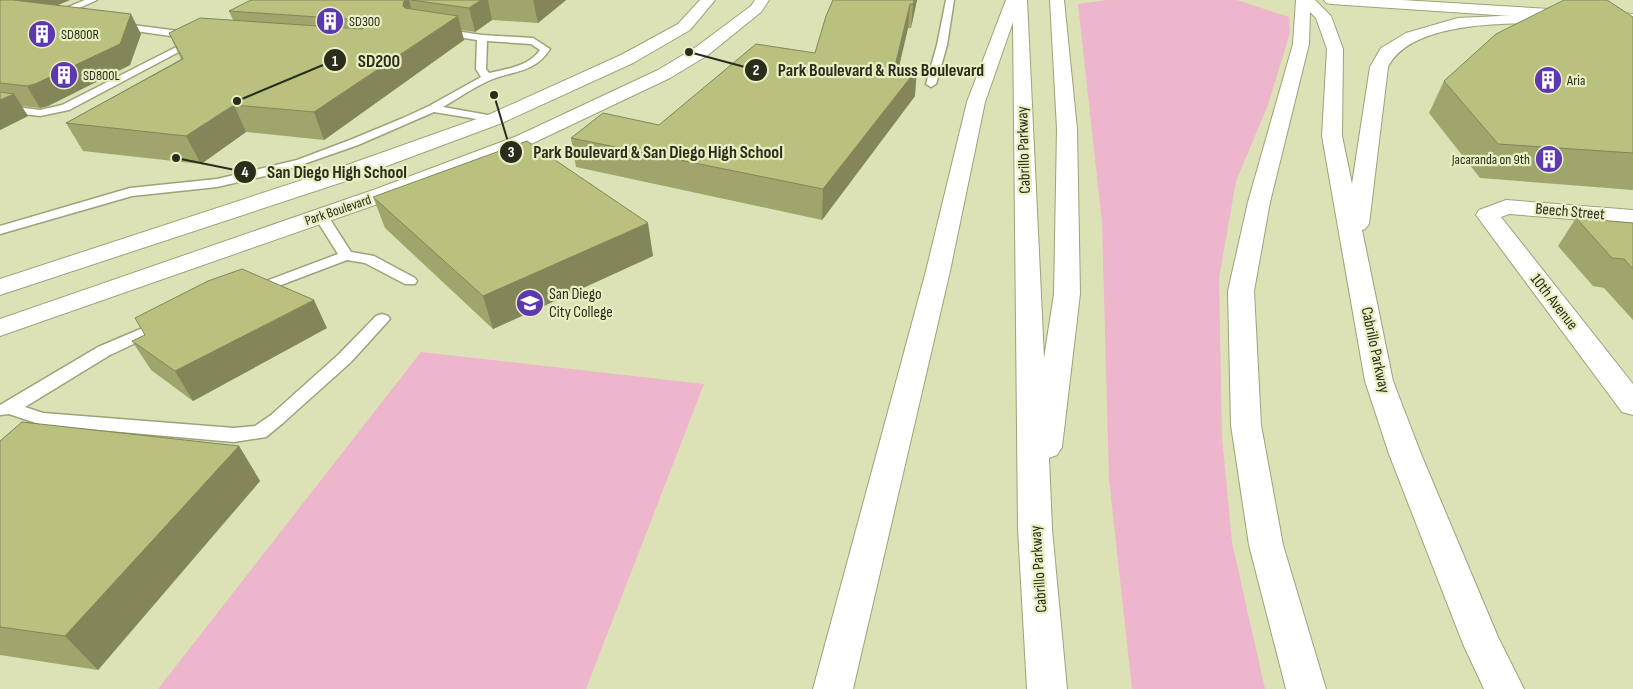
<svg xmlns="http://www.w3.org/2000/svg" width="1633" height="689" viewBox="0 0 1633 689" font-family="'Sofia Sans Condensed',sans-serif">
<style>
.green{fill:#eeb6cd}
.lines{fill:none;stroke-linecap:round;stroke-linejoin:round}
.lane-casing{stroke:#9fa279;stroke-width:3}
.street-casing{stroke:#9fa279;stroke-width:2}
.secondary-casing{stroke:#9fa279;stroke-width:2}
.primary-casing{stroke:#9fa279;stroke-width:2}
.highway-casing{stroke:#9fa279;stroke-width:2}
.lane{fill:#fff;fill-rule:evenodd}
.street{fill:#fff;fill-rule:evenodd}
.secondary{fill:#fff;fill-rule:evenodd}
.primary{fill:#fff;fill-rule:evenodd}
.highway{fill:#fff;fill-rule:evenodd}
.wall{fill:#a0a56c}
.shaded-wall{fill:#828658}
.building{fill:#bac07e;stroke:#828658}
.labels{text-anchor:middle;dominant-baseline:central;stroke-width:4.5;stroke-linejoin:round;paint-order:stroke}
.far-poi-label{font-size:14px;fill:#2b2d1c;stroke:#eaefc3;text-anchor:start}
.far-street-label{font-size:14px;fill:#2b2d1c;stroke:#eaefc3}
.street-label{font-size:16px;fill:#2b2d1c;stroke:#eaefc3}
.poi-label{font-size:16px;fill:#2b2d1c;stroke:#eaefc3;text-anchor:start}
.leader{fill:none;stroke:#2b2d1c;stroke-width:2}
.callout-dot{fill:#2b2d1c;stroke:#eaefc3;stroke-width:2}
.mark-label{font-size:15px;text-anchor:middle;font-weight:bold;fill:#fff}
.callout-label{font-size:18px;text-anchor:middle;font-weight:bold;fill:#2b2d1c;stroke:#eaefc3;stroke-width:4.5;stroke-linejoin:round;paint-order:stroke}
</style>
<rect width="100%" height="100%" fill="#dde1b6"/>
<!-- green -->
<path class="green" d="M1107,0H1237L1289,17L1290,33L1268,105L1236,181L1219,279L1222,437L1232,542L1265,689H1132L1109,479L1102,223L1078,4Z
M421,352L704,384L586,689H158Z"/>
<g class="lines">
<defs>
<path id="lane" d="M85,0H97L64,15V21H58L54,14L56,12Z
M946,0H954L947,45L936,84L931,87L926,84L937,45Z
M117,23L202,34L207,37L69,110L40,116L0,111V105L40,110L62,105L192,39L114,28L112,26Z
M442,29L482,35L533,38L550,49C534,74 513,70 488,81C473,88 458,98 443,107L499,117L501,119L499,121L495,122L434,112L358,145L278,173L217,187L132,196L0,234V226L130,188L217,179L297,160L350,140L403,118L429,106L481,77L476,69L477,40L439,34L437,32ZM487,41L531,44L540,50C529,66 507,69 489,73L486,69Z
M321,212L326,213L351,252L374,256L415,278L417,281L415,284H405L365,263L347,260L260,293H250L247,290L250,287L338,254L314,216Z
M382,314L388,316L390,319L351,362L283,423L266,437L234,442L42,425L9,414L0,415V405L98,347L164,319L170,321L172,324L170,327L110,355L25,407L43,413L234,428L255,426L271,415L339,354L376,316Z"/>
<path id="street" d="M1506,200L1633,210V224L1509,214L1501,217L1633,384V415L1622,412L1476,215L1479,210Z"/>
<path id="secondary" d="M1324,0H1402L1633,14V24L1331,4L1326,3Z"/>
<path id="primary" d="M700,0H715L690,30L633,63L502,123L349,180L0,295V279L333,170L488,115L621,55L678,24Z
M755,0H769L761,12L708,55L670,78L531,144L392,199L0,336V319L376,189L517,136L658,70L696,47L751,6Z"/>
<path id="highway" d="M1006,0H1027L1044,358L1054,294L1057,129L1050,0H1064L1077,129L1080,294L1062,447L1057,455L1049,458L1052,529L1067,689H1027L1018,529L1013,22L985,102L950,271L853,689H813L926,271L967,102Z
M1296,0H1315L1331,16L1343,49L1342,136L1352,184L1370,67L1381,48L1406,33L1458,18L1564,13L1569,15L1572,18L1569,21L1564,23C1516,24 1413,18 1388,67L1369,224L1365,229L1362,230L1393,381L1421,454L1498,637L1524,689H1484L1463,644L1389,454L1365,381L1322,136L1327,49L1316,18L1310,12L1309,44L1270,202L1254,291L1261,425L1283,545L1326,689H1286L1249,545L1231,425L1228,291L1248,202L1293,44Z"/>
</defs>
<!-- lane casing -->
<use href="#lane" class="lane-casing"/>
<!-- street casing -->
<use href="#street" class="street-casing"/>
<!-- secondary casing -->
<use href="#secondary" class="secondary-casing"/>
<!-- primary casing -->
<use href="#primary" class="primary-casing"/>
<!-- highway casing -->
<use href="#highway" class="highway-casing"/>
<!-- lane -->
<use href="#lane" class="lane"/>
<!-- street -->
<use href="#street" class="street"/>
<!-- secondary -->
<use href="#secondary" class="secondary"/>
<!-- primary -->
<use href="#primary" class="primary"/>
<!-- highway -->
<use href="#highway" class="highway"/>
</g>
<!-- wall -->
<path class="wall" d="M0,0H70L57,5L141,34L130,65L48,106L40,108L21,106L28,116L0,130Z
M251,0H566L538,23L492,20L475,32L461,30L464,40L324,140L246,132L201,164L83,151L66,123L181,59L169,33L233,20L229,11Z
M917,0L911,28H908L899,66L915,96L822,220L576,167L571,138L659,125L815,53Z
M1633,17V190L1480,178L1429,113L1444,81Z
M373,197L653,256L493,329L385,228Z
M1576,218L1633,223V320L1604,288L1593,286L1558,246Z
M327,328L193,401L151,370L132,341Z
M0,441L239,446L260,481L98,670L0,655Z"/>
<!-- shaded-wall -->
<path class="shaded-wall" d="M13,0H70L23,20Z
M409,0L415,23L403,6L404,1Z
M481,0H488L492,20L475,32L469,8Z
M533,0H566L538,23Z
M914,0H917L911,28L913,4Z
M910,4L908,28L893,92L895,66Z
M131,14L141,34L130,65L48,106L40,108L27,86Z
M458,16L464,40L324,140L314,112Z
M917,69L915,96L822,220L823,189Z
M14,94L28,116L0,130V100Z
M234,105L246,132L201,164L186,136Z
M648,223L653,256L493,329L483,296Z
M314,300L327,328L193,401L175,371Z
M239,446L260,481L98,670L65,636Z"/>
<!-- building -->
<path class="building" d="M0,0H13L131,14L120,44L35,84L27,86L0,83Z
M251,0H407L404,1L403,6L405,8L458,16L314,112L234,105L186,136L66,123L183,59L169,33L200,18L362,29L368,26V23L362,20L229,11Z
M411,0H481L469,8Z
M833,0H914L913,4H910L895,66L917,69L823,189L571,138L603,113L659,125L756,44L815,53L826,16Z
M1564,0H1607L1633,17V153L1498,144L1444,81L1496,34Z
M0,92L14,94L0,100Z
M527,141L648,223L483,296L373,197Z
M1576,218L1633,223V269L1624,259L1612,258Z
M242,269L314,300L175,371L132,341L145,335L135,318L208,281Z
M22,422L239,446L65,636L0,627V441Z"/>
<!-- icons -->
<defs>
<symbol id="building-disc" viewBox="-11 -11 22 22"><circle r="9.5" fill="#5e38b0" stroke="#eaefc3"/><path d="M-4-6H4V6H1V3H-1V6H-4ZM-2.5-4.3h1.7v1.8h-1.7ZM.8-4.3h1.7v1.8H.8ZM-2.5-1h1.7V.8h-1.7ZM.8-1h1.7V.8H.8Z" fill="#fff"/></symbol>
<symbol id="university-disc" viewBox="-11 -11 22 22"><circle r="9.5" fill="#5e38b0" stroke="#eaefc3"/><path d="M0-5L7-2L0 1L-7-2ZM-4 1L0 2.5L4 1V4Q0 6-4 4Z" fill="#fff"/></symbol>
</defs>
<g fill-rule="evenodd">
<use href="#building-disc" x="314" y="5" width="32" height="32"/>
<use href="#building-disc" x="26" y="18" width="32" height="32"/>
<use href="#building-disc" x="48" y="59" width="32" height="32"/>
<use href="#building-disc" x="1532" y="64" width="32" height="32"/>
<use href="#building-disc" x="1533" y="143" width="32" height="32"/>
<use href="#university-disc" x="514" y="287" width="32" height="32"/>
</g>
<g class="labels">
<!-- far-poi labels -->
<g class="far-poi-label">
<text x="349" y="21">SD300</text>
<text x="61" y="34">SD800R</text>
<text x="83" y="75">SD800L</text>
<text x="1567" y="80">Aria</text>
<text x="1530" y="159" text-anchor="end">Jacaranda on 9th</text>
</g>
<!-- far-street labels -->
<g class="far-street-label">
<text transform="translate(338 210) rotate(-19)">Park Boulevard</text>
</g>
<!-- street labels -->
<g class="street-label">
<text transform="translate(1024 150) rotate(-92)">Cabrillo Parkway</text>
<text transform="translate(1570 212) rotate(5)">Beech Street</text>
<text transform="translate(1554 302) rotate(52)">10th Avenue</text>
<text transform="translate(1375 350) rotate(78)">Cabrillo Parkway</text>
<text transform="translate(1039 569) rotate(-94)">Cabrillo Parkway</text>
</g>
<!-- poi labels -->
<g class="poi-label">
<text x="549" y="294">San Diego<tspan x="549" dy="18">City College</tspan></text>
</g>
</g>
<!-- callouts -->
<path class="leader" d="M237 101L335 60M689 52L756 70M494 95L511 152M176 158L245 172"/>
<g class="callout-dot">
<circle cx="237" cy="101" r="5"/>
<circle cx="689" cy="52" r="5"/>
<circle cx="494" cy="95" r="5"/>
<circle cx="176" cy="158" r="5"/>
<circle cx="335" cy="60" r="12"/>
<circle cx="756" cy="70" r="12"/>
<circle cx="511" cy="152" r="12"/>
<circle cx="245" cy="172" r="12"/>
</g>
<g class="mark-label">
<text x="335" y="66">1</text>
<text x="756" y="75">2</text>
<text x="511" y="157">3</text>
<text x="245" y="177">4</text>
</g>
<g class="callout-label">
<text x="379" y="67">SD200</text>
<text x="881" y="76">Park Boulevard &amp; Russ Boulevard</text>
<text x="658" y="158">Park Boulevard &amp; San Diego High School</text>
<text x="337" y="178">San Diego High School</text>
</g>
</svg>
